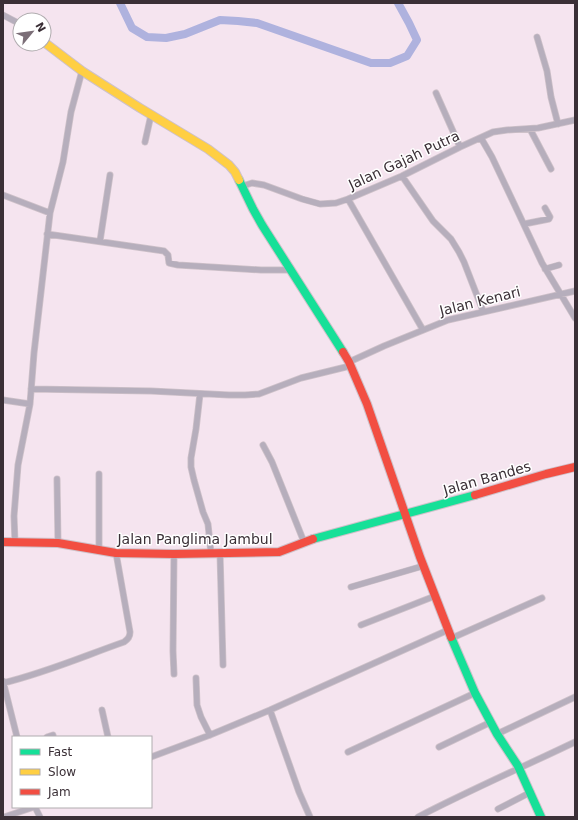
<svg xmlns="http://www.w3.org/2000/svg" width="578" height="820" viewBox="0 0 578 820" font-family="'DejaVu Sans',sans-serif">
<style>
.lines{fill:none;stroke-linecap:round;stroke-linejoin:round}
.river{stroke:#afb2de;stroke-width:8}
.street-casing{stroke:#cec1c9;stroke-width:7}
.fast-casing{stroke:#cec1c9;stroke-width:10}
.slow-casing{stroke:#cec1c9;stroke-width:10}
.jam-casing{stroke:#cec1c9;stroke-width:10}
.street{stroke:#b6aebc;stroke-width:5.5}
.fast{stroke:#16e098;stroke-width:8}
.slow{stroke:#ffcf43;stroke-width:8}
.jam{stroke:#f24e42;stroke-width:8}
.labels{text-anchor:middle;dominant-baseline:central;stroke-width:3;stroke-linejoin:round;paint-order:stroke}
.street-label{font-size:14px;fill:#3a2f36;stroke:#fff}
</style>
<rect width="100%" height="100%" fill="#f5e4ef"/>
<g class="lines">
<!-- river -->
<path class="river" d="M120,3L132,28L147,37L166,38L185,34L220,20L238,21L257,23L371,63H390L407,56L417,40L409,23L398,3"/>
<defs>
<path id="street" d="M3,15L20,24
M537,37L547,71L551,97L558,124
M436,93L460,147
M530,129L551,169
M481,138L492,157L542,263L575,318
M145,142L151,115
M402,176L433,221L451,239L459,252L464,262L483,311
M243,186L252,183L264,185L302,199L320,204L336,203L348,199L402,176L460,147L493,132L507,130L538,128L575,120
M3,195L50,213
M348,199L423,330
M524,224L549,219L550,217L545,208
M47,234L164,251L168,255L169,263L178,265L261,270H289
M100,241L110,175
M545,269L559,265
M349,362L384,346L448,320L575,291
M31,389L151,391L229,395H245L259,394L301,378L350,366
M200,394L196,429L191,458V467L194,480L203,512L208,524L211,553
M3,400L30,404
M263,445L272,462L304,542
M57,479L58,543
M15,543L14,516L18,465L30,404L34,353L50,213L63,162L71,112L82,71
M99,549V474
M220,553L223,665
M174,554L173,651L174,674
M351,587L423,566
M361,625L435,596
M452,638L542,598
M196,678L197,705L201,717L210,735
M3,681L17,737
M3,683C45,673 84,656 124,642C128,639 130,637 130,632L116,553
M102,710L108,737
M270,710L299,792L310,817
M497,734L575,697
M47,737L53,735
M439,747L491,722
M348,752L475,693
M151,757L210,735L270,710L448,630
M35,807L40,817
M498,809L531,792
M4,817L34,807
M418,817C470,790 523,767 575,742"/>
<path id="fast" d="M239,180L253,209L262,225L343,352
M313,539L475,495
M451,637L475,693L497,734L518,766L541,817"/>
<path id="slow" d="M44,42L82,71L140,108L208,149L229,165L235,172L239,180"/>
<path id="jam" d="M343,352L349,362L367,404L420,557L451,637
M475,495L546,474L575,467
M3,542L58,543L116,553L174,554L279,552L313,539"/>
</defs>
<!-- street casing -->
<use href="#street" class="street-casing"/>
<!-- fast casing -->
<use href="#fast" class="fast-casing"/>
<!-- slow casing -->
<use href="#slow" class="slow-casing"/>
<!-- jam casing -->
<use href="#jam" class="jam-casing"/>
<!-- street -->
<use href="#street" class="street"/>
<!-- fast -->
<use href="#fast" class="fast"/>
<!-- slow -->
<use href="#slow" class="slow"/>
<!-- jam -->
<use href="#jam" class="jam"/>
</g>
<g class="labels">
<!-- street labels -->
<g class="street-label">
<text transform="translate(404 160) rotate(-25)">Jalan Gajah Putra</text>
<text transform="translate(480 301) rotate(-14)">Jalan Kenari</text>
<text transform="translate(487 478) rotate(-16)">Jalan Bandes</text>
<text x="195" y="539">Jalan Panglima Jambul</text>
</g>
</g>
<!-- border -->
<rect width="578" height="820" fill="none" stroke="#3a2f36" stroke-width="8"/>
<!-- legend -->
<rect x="12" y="736" width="140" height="72" fill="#ffffff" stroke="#b0acaf"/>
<rect x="20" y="749" width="20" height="6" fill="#16e098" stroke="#b0acaf"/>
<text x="48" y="756" font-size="12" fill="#3a2f36">Fast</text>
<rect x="20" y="769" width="20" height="6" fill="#ffcf43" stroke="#b0acaf"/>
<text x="48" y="776" font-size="12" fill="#3a2f36">Slow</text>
<rect x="20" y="789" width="20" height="6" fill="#f24e42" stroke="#b0acaf"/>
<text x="48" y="796" font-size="12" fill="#3a2f36">Jam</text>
<!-- north arrow -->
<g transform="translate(32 32) rotate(61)"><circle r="19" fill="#ffffff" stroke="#b0acaf"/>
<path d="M0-3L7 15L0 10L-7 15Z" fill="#7b6e77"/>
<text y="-6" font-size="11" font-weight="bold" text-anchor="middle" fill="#3a2f36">N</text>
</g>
</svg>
